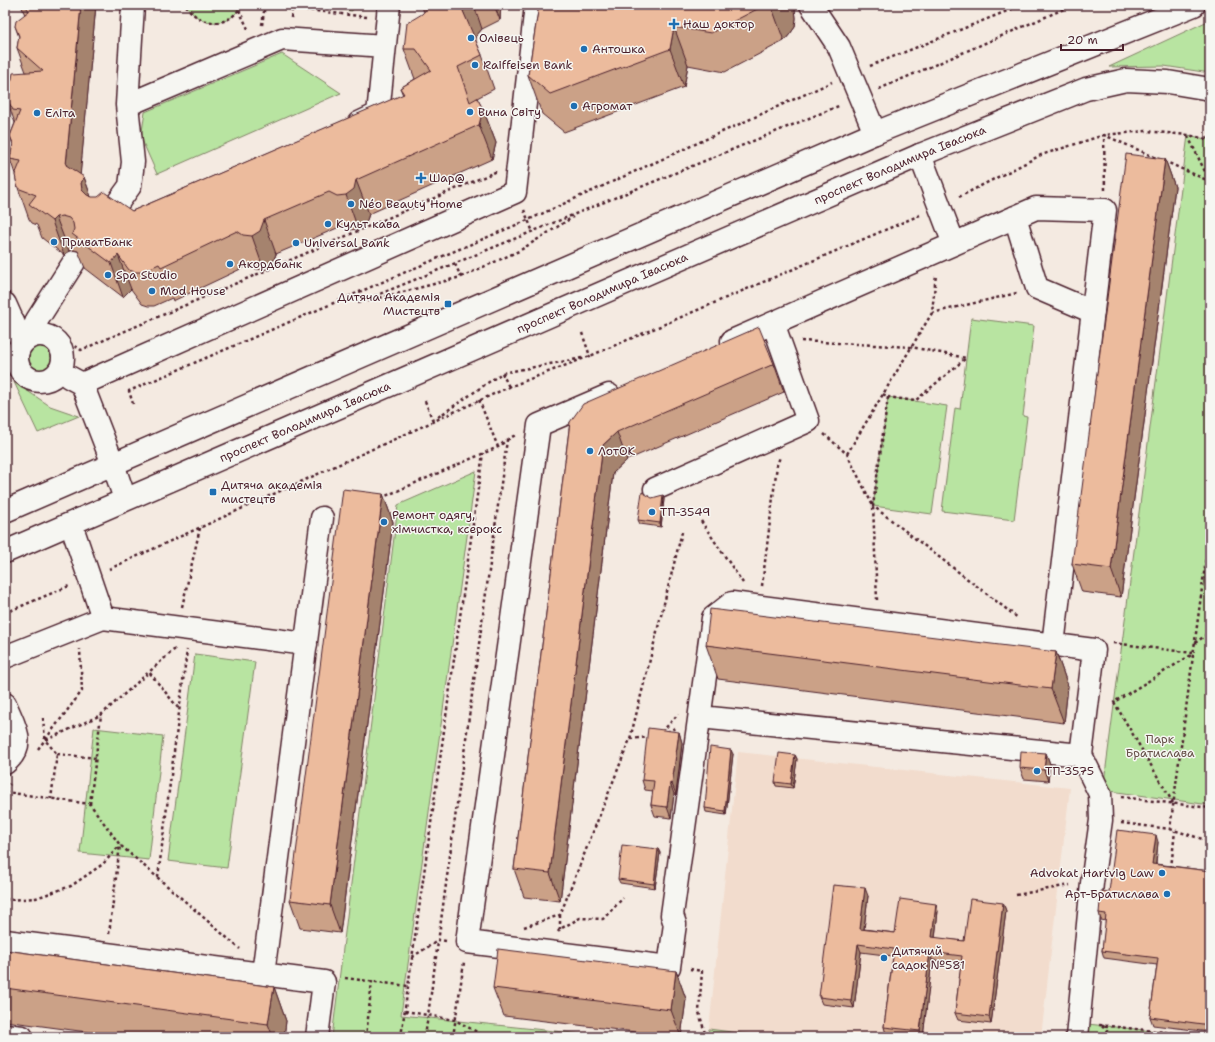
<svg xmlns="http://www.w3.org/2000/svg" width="1215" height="1042" viewBox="0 0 1215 1042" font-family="'Shantell Sans',sans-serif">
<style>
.built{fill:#f2dccd}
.green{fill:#b8e4a1;stroke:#818266}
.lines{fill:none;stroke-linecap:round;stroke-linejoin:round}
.minor-casing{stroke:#4a1f2b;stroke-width:25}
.major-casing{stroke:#4a1f2b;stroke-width:25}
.path{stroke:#4a1f2b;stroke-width:2.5;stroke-dasharray:3 3;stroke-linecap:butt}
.minor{stroke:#f6f6f2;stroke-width:22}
.major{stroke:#f6f6f2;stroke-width:22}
.wall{fill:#cba187;stroke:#4a1f2b}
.shaded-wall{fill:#a5836e;stroke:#4a1f2b}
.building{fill:#ecbb9d;stroke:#4a1f2b}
.poi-dot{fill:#1f6fb2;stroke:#f6f6f2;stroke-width:1.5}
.labels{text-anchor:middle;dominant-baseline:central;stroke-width:3;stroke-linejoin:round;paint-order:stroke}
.poi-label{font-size:12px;fill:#4a1f2b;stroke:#f6f6f2;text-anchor:start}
.street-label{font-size:12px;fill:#4a1f2b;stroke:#f6f6f2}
.park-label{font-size:12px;fill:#665048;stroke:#f6f6f2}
</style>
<rect width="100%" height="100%" fill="#f4eae1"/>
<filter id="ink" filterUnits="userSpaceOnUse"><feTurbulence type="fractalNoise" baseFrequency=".025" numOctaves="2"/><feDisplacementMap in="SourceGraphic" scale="8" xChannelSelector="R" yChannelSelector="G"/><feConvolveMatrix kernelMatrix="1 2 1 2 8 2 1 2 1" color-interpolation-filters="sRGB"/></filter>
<g filter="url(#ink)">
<!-- built -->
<path class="built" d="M738,752L1070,788L1041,1037H768L709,1029Z"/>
<!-- green -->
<path class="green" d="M186,5H241C231,29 198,27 186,5Z
M300,5H353L352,11Z
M1210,20V73L1164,66L1109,67Z
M282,54L341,93L157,174L141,138L145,112Z
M1188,135L1210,140V805L1103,790Z
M971,318L1034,326L1023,416L1027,417L1014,520L942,511L955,408L960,409Z
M25 358a15 15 0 1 1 30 0a15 15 0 1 1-30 0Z
M14,382L50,406L79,416L38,433Z
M888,397L947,406L932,514L873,506Z
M476,471L401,1015L611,1037H332L398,505Z
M195,654L255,662L227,868L168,861Z
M94,728L163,736L149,860L80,853Z
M1078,1023L1210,1037H1077Z
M709,1029L768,1037H707Z"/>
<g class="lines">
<defs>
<path id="minor" d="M811,5L839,47L875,133
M127,105L282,39L385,46
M359,123L378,114L389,5
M920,155L954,244
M1015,217L1037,288L1093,312
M106,219L130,186L133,162L127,105L133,5
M5,304L22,342
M17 358a23 23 0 1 1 46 0a23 23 0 1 1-46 0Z
M31,336L37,320L74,262
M732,341L1036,208L1105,210L1053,645
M69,377L82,384L113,464
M82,384L515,192L536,5
M609,395L539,425L467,942L669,967L675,924L672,915L713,618L732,603L1094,650L1081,755L1100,794L1101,820L1092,883L1077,1037
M655,489L808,421L773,323
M71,524L103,618
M5,657L103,618L306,644
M5,704C14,726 28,744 5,763
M700,717L1081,755
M5,941L324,982L317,1037
M263,974L322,518
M5,1035L22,1037"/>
<g id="major">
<path d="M113,464L125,499"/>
<path d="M5,511L875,133L1194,5"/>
<path id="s1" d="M5,552L920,155L1086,89L1126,80L1168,82L1210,89"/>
</g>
</defs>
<!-- minor casing -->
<use href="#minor" class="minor-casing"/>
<!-- major casing -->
<use href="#major" class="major-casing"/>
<!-- path -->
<path class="path" d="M186,5C198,27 231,29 241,5
M239,10L249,31
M291,18L292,9
M262,25L265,5L367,17
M870,66L1022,5
M879,89L1073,5
M1188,136L1209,180
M1208,139L1210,132
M1164,161L1209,181
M1105,190L1104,135L1159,159
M959,197L1041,155L1104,135L1146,131L1188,135L1210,140
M524,210L533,232
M455,264L461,277
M368,301L461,277L519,251L573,217
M358,303L841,105
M932,313L1017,293
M582,333L590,356H589
M54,334L81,350L495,172V170
M801,341L911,347L966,358L915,401L888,397
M502,373L509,387
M883,394L888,397L873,506L1018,618
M479,400L498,447
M425,401L433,421L434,420
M133,404L129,391L450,253L528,220L832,82
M438,417L502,373L582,358
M824,434L847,454L873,506L877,600
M507,440L517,434
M847,454L932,313L936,274
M381,498L498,447L507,440L425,1037
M701,521L743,583
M109,569L509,387L590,356L920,215
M762,586L777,465L780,457
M182,607L200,528
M5,613L69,586
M1113,643L1193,653
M1195,643L1210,632
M175,649L149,672L179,709
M43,718L45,740L57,754L51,799
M662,732L678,714
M667,732L677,727
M630,739L649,737
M46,740L101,715L149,672
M38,749L82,691L80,649
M57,754L96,758
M5,789L10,784
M5,792L90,804L120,845L240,949
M1121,797L1210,808
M1173,803L1114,702L1193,654
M90,804L101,715
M1121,823L1170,829L1210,528
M1170,829L1209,841
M1210,835V841
M1171,868L1175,831
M158,877L187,650
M1016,895L1070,885
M5,899L9,900L36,898L71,886L103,864L120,845
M560,915V929
M524,927L560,915L630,739L682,532
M558,932L560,929L580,918L603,919L623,898
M109,934L120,845
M412,957L439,940L446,941
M690,969L702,971L699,1012L706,1037
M345,978L408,986
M405,1011L455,1020L486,1037
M1099,1025L1210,1037
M1102,1025L1112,1037
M366,1037L372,981
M401,1037L483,453
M453,1037L464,962"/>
<!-- minor -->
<use href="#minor" class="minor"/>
<!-- major -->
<use href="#major" class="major"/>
</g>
<!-- wall -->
<path class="wall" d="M21,5H96L80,175L84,177L91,197L132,211L403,95L400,88L415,79L404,49L424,12L421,5H501L500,20L482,29L476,36V41L482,55L494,89L477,98L483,109L496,143L492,159L369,214L366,223L358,229L349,230L342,226L276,254L272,265L264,270L256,269L249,265L173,301L172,298L154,306H148L142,304L131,289L123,297L85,268L78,251L74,250L69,251L64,255L42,238L37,225L32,223L29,219L17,185L15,174L10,159L13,145L10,136L15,123L6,97L26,72L17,48L19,37L15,26L25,15Z
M539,5H793L795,9L796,18L795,27L790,34L784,41L725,72L688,65L684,87L564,132L542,114L528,75Z
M1165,159L1175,187L1121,597L1082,592L1072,564Z
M774,364L784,392L627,460L613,473L560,901L524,897L514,869L570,422Z
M383,494L393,522L340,933L300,928L290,900Z
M664,499L661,527L640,524L638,520Z
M706,645L1056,652L1068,686L1064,723L718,679Z
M679,732L682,743L676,794H674L671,818L655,816L651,805L653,791L645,790L642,780Z
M1046,753L1050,764L1048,781L1024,779L1020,768Z
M733,754L726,815L706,812L705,808Z
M795,755L797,759L793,788L776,786L775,782Z
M1158,842L1156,864L1210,871V1032L1153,1025L1150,1017L1157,965L1104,958L1102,951L1106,921L1101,920L1099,913L1109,892Z
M658,849L660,853L655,888L620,883L618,879Z
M868,896L864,929L895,933L938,911L935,938L964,941L1003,903L1006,911L991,1024L958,1020L955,1013L961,964L932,960L923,1037H907L886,1034L884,1027L893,956L861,952L854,1008L822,1004L819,997Z
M5,950L274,987L286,1021L284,1037H124L5,1021Z
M676,971L686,999L681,1037H676L504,1016L493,988Z"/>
<!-- shaded-wall -->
<path class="shaded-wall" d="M81,5H96L78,199L66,165Z
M464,5H474L482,29L476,36L475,45L463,11Z
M494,5H501L500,20Z
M771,5H793L795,9L796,18L795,27L790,34L784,41Z
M674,27L688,65L684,87L670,49Z
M483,109L496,143L492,159L479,125Z
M1165,159L1175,187L1121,597L1111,569Z
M84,177L96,211L82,190L81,183Z
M356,180L369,214L366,223L358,229L346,195Z
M56,217L69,251L64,255L52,221Z
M264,220L276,254L272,265L264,270L252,236Z
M118,255L131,289L123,297L111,263Z
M617,432L627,460L613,473L560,901L550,873L603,445Z
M383,494L393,522L340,933L330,905Z
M663,495L664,499L661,527L660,523Z
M1056,652L1068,686L1064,723L1051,689Z
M679,732L682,743L676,794L672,784Z
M731,750L733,754L726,815L725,811Z
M1046,753L1050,764L1048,781L1044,770Z
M795,755L797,759L793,788L791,784Z
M670,783L674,794L671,818L667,807Z
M1156,835L1158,842L1155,871L1152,864Z
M658,849L660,853L655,888L654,884Z
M865,888L868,896L863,936L860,929Z
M1003,903L1006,911L991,1024L989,1017Z
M936,904L938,911L934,945L932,937Z
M858,944L861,952L854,1008L851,1001Z
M930,952L932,960L923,1037H922L920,1031Z
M676,971L686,999L681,1037L671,1010Z
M274,987L286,1021L284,1037H273L268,1024Z"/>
<!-- building -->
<path class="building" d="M25,5H81L66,165L84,177L81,183L82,190L87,195L92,197H98L104,192L132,211L404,94L400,88L431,70L416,49H404L407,23L422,14L430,5H464L463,11L482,55L458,67L470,102L477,98L483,109L479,125L356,180L354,189L346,195L337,196L329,192L264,220L260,231L252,236L243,235L237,231L161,267L159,264L142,272H135L129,270L118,255L111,263L72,234L74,229L73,223L69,218L62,216L56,217L52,221L29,204L36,195L20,189L17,185L15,175L21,161L10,159L13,143L10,136L20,111L13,110L6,97L5,92L12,79L13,73L43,71L17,48L19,36L15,26L16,21L29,11Z
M539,5H765L711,33L674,27L670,49L550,94L528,75Z
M1126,154L1165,159L1111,569L1072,564Z
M759,327L774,364L617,432L603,445L550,873L514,869L570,422L583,404Z
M343,489L383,494L330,905L290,900Z
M642,492L652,498L663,495L660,523L638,520Z
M710,609L1056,652L1051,689L706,645Z
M648,728L679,732L672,784L670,783L667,807L651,805L654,781L642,780Z
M710,747L731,750L725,811L705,808Z
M1021,751L1046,753L1044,770L1020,768Z
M779,753L795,755L791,784L775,782Z
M1117,830L1156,835L1152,864L1210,871V1025L1150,1017L1158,958L1102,951L1106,914L1099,913L1101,891L1109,892Z
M622,845L658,849L654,884L618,879Z
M833,885L865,888L860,929L895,933L900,899L936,904L932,937L964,941L970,899L1003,903L989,1017L955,1013L962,956L930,952L920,1031L884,1027L894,949L858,944L851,1001L819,997Z
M498,949L676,971L671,1010L493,988Z
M5,950L274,987L268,1024L5,988Z"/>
</g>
<!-- markers -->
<g class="poi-dot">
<path d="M672 18h4v4h4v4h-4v4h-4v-4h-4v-4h4z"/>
<circle cx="471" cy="38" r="4"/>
<circle cx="584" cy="49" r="4"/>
<circle cx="475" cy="65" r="4"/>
<circle cx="574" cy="106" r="4"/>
<circle cx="470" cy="112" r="4"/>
<circle cx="37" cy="113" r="4"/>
<path d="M419 172h4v4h4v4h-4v4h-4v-4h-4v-4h4z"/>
<circle cx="351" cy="204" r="4"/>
<circle cx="328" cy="224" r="4"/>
<circle cx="54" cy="242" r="4"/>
<circle cx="296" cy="243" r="4"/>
<circle cx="230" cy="264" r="4"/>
<circle cx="108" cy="275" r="4"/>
<circle cx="152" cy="291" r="4"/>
<rect x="444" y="300" width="8" height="8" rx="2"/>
<circle cx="590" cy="451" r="4"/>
<rect x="209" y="488" width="8" height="8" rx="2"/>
<circle cx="652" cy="512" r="4"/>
<circle cx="384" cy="522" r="4"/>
<circle cx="1037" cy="771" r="4"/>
<circle cx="1162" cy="873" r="4"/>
<circle cx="1167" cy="894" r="4"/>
<circle cx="884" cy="958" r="4"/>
</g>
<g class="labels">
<!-- poi labels -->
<g class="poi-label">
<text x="683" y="24">Наш доктор</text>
<text x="479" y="38">Олівець</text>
<text x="592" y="49">Антошка</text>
<text x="483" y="65">Raiffeisen Bank</text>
<text x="582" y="106">Агромат</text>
<text x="478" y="112">Вина Світу</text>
<text x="45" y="113">Еліта</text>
<text x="429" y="178">Шар@</text>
<text x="359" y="204">Néo Beauty Home</text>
<text x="336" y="224">Культ кава</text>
<text x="62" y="242">ПриватБанк</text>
<text x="304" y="243">Universal Bank</text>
<text x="238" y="264">Акордбанк</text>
<text x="116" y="275">Spa Studio</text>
<text x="160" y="291">Mod House</text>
<text x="440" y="297" text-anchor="end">Дитяча Академія<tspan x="440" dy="14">Мистецтв</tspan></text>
<text x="598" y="451">ЛотОК</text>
<text x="221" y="485">Дитяча академія<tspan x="221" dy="14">мистецтв</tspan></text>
<text x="660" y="512">ТП-3549</text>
<text x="392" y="515">Ремонт одягу,<tspan x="392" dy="14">хімчистка, ксерокс</tspan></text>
<text x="1045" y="771">ТП-3575</text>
<text x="1154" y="873" text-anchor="end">Advokat Hartvig Law</text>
<text x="1159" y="894" text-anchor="end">Арт-Братислава</text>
<text x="892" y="951">Дитячий<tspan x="892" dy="14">садок №581</tspan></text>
</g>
<!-- street labels -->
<g class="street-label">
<text stroke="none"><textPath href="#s1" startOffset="975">проспект Володимира Івасюка</textPath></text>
<text stroke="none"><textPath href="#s1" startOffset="651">проспект Володимира Івасюка</textPath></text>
<text stroke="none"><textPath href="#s1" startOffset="327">проспект Володимира Івасюка</textPath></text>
</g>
<!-- park labels -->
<g class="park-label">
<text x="1160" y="739">Парк<tspan x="1160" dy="14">Братислава</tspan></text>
</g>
</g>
<!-- margin -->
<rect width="1215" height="1042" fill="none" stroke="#f6f6f2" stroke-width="20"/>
<rect x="10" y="10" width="1195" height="1022" fill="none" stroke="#4a1f2b" stroke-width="1.5" filter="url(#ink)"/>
<!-- scale -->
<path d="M1061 44v6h62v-6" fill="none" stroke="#4a1f2b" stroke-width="2"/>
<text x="1067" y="44" font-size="12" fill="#4a1f2b" stroke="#f6f6f2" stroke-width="3" paint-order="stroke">20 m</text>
</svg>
